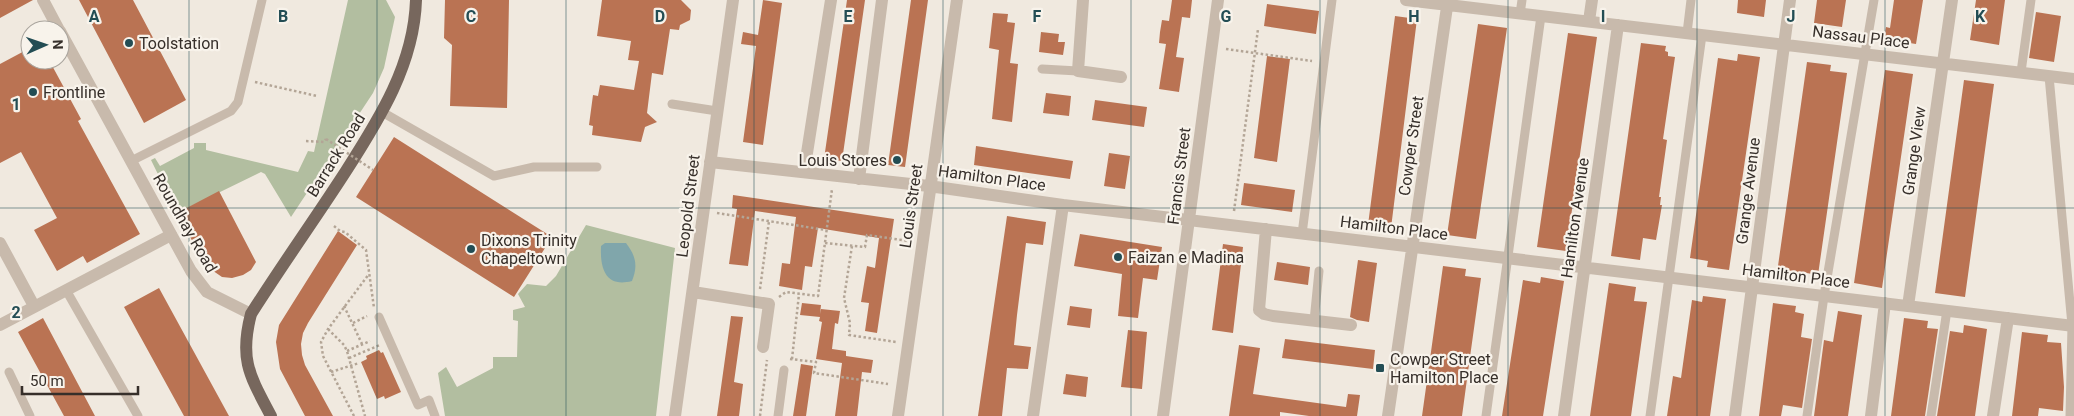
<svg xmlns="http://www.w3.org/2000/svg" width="2074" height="416" viewBox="0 0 2074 416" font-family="Roboto,sans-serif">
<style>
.green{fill:#b2bea0}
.water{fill:#80a6ab}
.building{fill:#ba7353}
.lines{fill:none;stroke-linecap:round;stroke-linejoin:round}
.path{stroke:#b3a596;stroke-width:2.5;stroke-dasharray:2.5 2.5;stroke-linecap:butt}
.service{stroke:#c8baac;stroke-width:9}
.minor{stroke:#c8baac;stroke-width:12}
.tertiary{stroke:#c8baac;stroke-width:12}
.primary{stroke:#77675d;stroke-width:12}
.path-bridge{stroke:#b3a596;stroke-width:2.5;stroke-dasharray:2.5 2.5;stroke-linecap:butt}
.grid{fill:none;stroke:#234d54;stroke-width:1;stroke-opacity:0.55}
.poi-dot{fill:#234d54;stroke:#f8f3eb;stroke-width:2}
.labels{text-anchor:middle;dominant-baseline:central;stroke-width:4.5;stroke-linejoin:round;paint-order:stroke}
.street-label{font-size:16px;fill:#362f2a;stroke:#f8f3eb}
.poi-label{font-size:16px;fill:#362f2a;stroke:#f8f3eb;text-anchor:start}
.grid-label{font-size:16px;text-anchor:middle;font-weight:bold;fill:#234d54;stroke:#f8f3eb;stroke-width:4.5;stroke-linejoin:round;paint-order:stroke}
</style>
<rect width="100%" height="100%" fill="#f0e9df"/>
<!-- green -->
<path class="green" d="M348,0H386L395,17L384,68L373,93L291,217L265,174L261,172L177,213L151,160L155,158L160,166L194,148V143H206V150L298,172L308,151L314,152Z
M586,225L675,248L656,416H445L438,373L446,367L457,387L493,368V357H517L518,321L513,320V310L525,307L518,294L527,284L546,286L556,276Z"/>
<!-- water -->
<path class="water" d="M605,243H626C636,256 638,266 632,281C605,288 600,268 601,246Z"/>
<!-- building -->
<path class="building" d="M0,0H33L0,18Z
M79,0H133L186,100L144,123Z
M445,0H509L507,108L450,106L452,45L444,38Z
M602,0H681L691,10L690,20L680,25L679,30L670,29L663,75L652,73L647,113L657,122L645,127L641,142L592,135L593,126L589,125L593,95L598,96L600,85L634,90L639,61L628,60L631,41L597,36Z
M763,0L782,3L763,145L743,142L756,46L741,44L743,32L758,35Z
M847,0H865L842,161L824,159Z
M911,0H928L905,167L888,165Z
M1172,0H1192L1190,18L1182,17L1176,57L1184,58L1179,92L1159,89L1166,44L1159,43L1160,32L1162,20L1169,21Z
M1738,0H1766L1764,17L1737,13Z
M1817,0H1846L1842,27L1814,23Z
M1894,0H1923L1916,44L1884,39L1886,27L1890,28Z
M1976,0H2005L1999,45L1970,40Z
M1267,4L1319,11L1316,34L1264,26Z
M2036,12L2061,16L2054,62L2029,58Z
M993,13L1008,14L1007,22L1015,23L1010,63L1018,64L1012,122L992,119L999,50L989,48Z
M1395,16L1417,19L1391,228L1368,225Z
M1478,24L1507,28L1476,239L1447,235Z
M1041,32L1059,34L1058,42H1065L1063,55L1039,52Z
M1568,33L1597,37L1566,251L1537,247Z
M1641,43L1666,46L1665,51L1668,52V56L1675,57L1663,139L1667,140L1659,197H1661L1660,205H1662L1656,240L1643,238L1640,260L1611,256Z
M30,48V60H49L81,119L78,121L140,234L87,263L83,256L57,271L34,230L57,218L21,152L0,163V64Z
M1738,54L1760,57L1729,270L1707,267L1708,261L1690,258L1718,58L1737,61Z
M1267,56L1290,59L1277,162L1254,158Z
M1807,62L1831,65L1830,71L1847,73L1818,275L1801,272V277L1777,273Z
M1885,70L1913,74L1882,288L1854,283Z
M1964,80L1994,84L1965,297L1935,293Z
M1046,93L1071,96L1069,116L1043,113Z
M1095,100L1147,107L1144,127L1092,120Z
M394,137L552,237L514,297L356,197Z
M976,146L1073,161L1070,179L974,165Z
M1109,153L1130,156L1125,189L1104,186Z
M1244,183L1295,190L1292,212L1241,205Z
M219,191L256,262L251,270L243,275L232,278L222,277L206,266L177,213Z
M733,195L894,219L877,333L865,331L869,303L861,302L867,266L875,268L879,238L818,228L812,267L805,266L802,290L779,286L782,263L790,264L796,217L755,211L748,266L729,264L737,209L732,208Z
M1007,216L1046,222L1043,245L1026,243L1017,315L1014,345L1031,347L1028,369L1007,368L1002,416H978Z
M338,231L357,245L308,323L303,333L301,344L302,355L305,365L333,416H305L280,369L276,342L279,325Z
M1080,234L1162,247L1157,280L1143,278L1138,318L1118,316L1122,274L1074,266Z
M1223,244L1243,247L1233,333L1212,330Z
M1358,260L1377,263L1369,322L1357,320L1350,317Z
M1277,262L1310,267L1308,285L1274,280Z
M1443,266L1466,269L1465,276L1481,278L1470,357L1462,416H1422Z
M1541,277L1564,281L1543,416H1502L1523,280L1540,283Z
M1609,283L1636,287L1634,301L1647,302L1631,416H1590Z
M159,288L229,416H184L124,307Z
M1703,296L1726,299L1710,416H1667L1673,376L1681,378L1692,300L1702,302Z
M802,303L821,305L820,314L821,309L840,311L838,324L835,323L832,349L846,351V356L873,360L871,373L862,372L857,416H835L842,363L816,359L822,322L819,321L820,317L800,315Z
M1773,303L1796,306L1795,312L1804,314L1801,337L1812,339L1802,408L1783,405L1781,416H1759Z
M1070,306L1092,309L1090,328L1067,325Z
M1838,311L1862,315L1848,416H1814L1824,340L1833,342Z
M731,316L743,317L734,382L743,384L739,416H717Z
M43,318L95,416H64L18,332Z
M1904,318L1928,321L1927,328L1938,329L1925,416H1891Z
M1964,325L1987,329L1975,416H1937L1950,331L1963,333Z
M1128,330L1147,332L1142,389L1121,387Z
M2022,332L2048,335L2047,342L2061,343L2064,387L2063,411L2039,408L2038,416H2012Z
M1285,339L1375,350L1373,369L1282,358Z
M1239,345L1260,348L1253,394L1346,407L1348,394L1360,395L1357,416H1309L1280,412V416H1229Z
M379,350L381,353L383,352L401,392L385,399L384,396L377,399L361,362L367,359L366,356Z
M801,364L813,366L806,416H793Z
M1066,374L1088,377L1086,397L1063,394Z"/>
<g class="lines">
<!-- path -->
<path class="path" d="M1226,49L1312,61
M255,82L317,96
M306,141L324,142L326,139
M1234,211L1258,29
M717,213L826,230
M334,226L340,231L345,232L366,250L374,308
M825,243L865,247L867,235L909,241
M852,246L844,298L850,323L849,335L896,342
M760,289L769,221
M779,297L786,292L818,296L832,189
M344,306L362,344
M353,323L367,316
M328,329L344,345L347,351L365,416
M347,351L370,341
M349,358L380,345
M790,359L816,362L814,373L888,384
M792,359L799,294
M331,372L359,363
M354,416L323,356L321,342L328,329L369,274
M760,416L767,360"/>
<!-- service -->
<path class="service" d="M1520,14L1522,0
M1687,33L1691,0
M1042,69L1078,71
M2021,72L2031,0
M2049,76L2072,325L2070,416
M672,104L717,111
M382,112L494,176L534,167H597
M131,161L231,111L238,102L262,0
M1302,234L1332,0
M66,290L138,416
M379,317L418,405L429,400L435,416
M1314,321L1319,271
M9,372L30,416
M778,416L784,370
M1486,416L1541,16
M1650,416L1702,35
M1807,416L1824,296L1874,0
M1931,416L1947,310"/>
<!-- minor -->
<path class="minor" d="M1083,0L1078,71L1121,77
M1406,0L2074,79
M1589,21L1592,0
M710,162L929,186L1063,205L2074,326
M804,172L831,0
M859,179L882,0
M1266,229L1259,310L1264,314L1273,316L1351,325
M0,243L34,306
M693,292L769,304L763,347
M1908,306L1952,0
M0,325L171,235
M675,416L733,0
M898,416L957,0
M1033,416L1063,205
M1163,416L1218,0
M1388,416L1448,0
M1564,416L1618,25
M1735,416L1790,0
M1871,416L1885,303
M1993,416L2008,318"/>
<!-- tertiary -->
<path class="tertiary" d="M43,0L59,30
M60,31L191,271L207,292L251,314"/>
<!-- primary -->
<path class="primary" d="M271,416C250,376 239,360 251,314C282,265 315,219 346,171C380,118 414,64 416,0"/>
<!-- path-bridge -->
<path class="path-bridge" d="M326,139L373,170"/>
</g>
<!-- grid -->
<path class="grid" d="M189,0V416M377,0V416M566,0V416M754,0V416M943,0V416M1131,0V416M1320,0V416M1508,0V416M1697,0V416M1885,0V416M0,208H2074"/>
<!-- markers -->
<g class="poi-dot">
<circle cx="129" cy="43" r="5"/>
<circle cx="33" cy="92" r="5"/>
<circle cx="897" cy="160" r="5"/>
<circle cx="471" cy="249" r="5"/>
<circle cx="1118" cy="257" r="5"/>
<rect x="1375" y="363" width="10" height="10" rx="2.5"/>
</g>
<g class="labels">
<!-- street labels -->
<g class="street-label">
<text transform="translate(1861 37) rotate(7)">Nassau Place</text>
<text transform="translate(1411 146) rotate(-82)">Cowper Street</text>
<text transform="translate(1914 151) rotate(-82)">Grange View</text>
<text transform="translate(336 155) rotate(-58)">Barrack Road</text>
<text transform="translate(1179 176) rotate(-83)">Francis Street</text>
<text transform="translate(992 178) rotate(8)">Hamilton Place</text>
<text transform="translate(1748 191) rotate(-83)">Grange Avenue</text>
<text transform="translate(688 206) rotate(-83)">Leopold Street</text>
<text transform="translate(911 206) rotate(-82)">Louis Street</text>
<text transform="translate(1575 218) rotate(-82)">Hamilton Avenue</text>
<text transform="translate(185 223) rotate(60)">Roundhay Road</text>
<text transform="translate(1394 228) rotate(7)">Hamilton Place</text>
<text transform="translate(1796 276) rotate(7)">Hamilton Place</text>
</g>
<!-- poi labels -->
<g class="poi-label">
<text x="139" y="43">Toolstation</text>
<text x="43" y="92">Frontline</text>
<text x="887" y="160" text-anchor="end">Louis Stores</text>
<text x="481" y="240">Dixons Trinity<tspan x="481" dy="18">Chapeltown</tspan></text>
<text x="1128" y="257">Faizan e Madina</text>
<text x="1390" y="359">Cowper Street<tspan x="1390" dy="18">Hamilton Place</tspan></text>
</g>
</g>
<g class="grid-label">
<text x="94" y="22">A</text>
<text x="283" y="22">B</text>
<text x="471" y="22">C</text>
<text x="660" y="22">D</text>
<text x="848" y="22">E</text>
<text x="1037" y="22">F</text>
<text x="1226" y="22">G</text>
<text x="1414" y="22">H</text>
<text x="1603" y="22">I</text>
<text x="1791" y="22">J</text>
<text x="1980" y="22">K</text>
<text x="16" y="110">1</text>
<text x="16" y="318">2</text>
</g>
<!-- north arrow -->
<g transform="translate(45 45) rotate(88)"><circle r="24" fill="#f8f3eb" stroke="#aaa59e"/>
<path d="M0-4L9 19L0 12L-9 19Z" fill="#234d54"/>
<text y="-8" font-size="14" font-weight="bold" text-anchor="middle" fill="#362f2a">N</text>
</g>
<!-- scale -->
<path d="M22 386v8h116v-8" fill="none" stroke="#362f2a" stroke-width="2.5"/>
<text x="30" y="386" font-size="15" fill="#362f2a" stroke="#f8f3eb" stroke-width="4" paint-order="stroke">50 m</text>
</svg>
